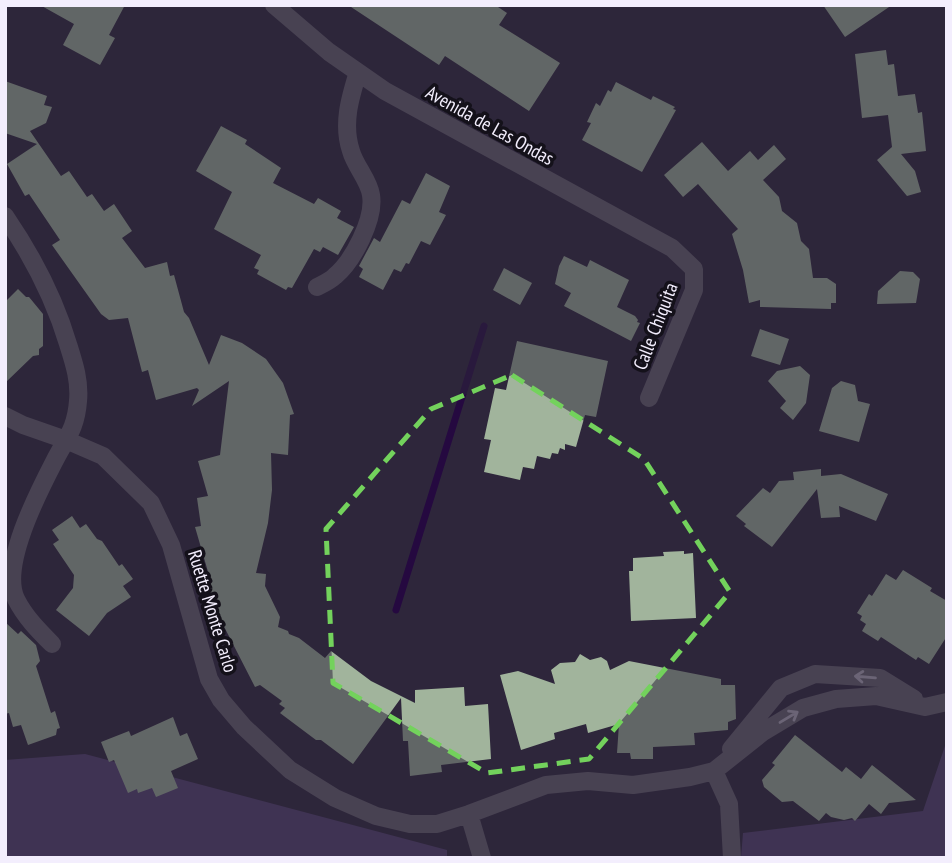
<svg xmlns="http://www.w3.org/2000/svg" width="952" height="863" viewBox="0 0 952 863" font-family="'PT Sans Narrow',sans-serif">
<style>
.green{fill:#554372}
.lines{fill:none;stroke-linecap:round;stroke-linejoin:round}
.stream{stroke:#250940;stroke-width:7}
.building{fill:#a1b49c}
.minor{stroke:#696570;stroke-width:18}
.oneway{stroke:#b5b0be}
.marked{fill:none;stroke:#73d25c;stroke-width:5;stroke-dasharray:14 9;stroke-linejoin:round}
.labels{text-anchor:middle;dominant-baseline:central;stroke-width:7;stroke-linejoin:round;paint-order:stroke}
.street-label{font-size:19px;fill:#f3eefd;stroke:#14111a}
</style>
<rect width="100%" height="100%" fill="#2e263b"/>
<!-- green -->
<path class="green" d="M947,740V858H741L743,833L923,811Z
M85,754L447,850V858H5V760Z"/>
<g class="lines">
<!-- stream -->
<path class="stream" d="M396,610L484,326"/>
</g>
<!-- building -->
<path class="building" d="M40,5H125L109,35L115,38L100,65L63,45L74,24Z
M348,5H495L507,13L499,25L560,63L529,111L445,56L439,65Z
M823,5H892L845,37Z
M886,50L888,65L894,64L898,96L915,94L918,113L922,112L926,151L901,154L915,171L921,192L907,196L877,160L892,147L888,115L862,118L855,54Z
M5,81L47,96L44,105L52,107L46,123L30,131L61,176L69,171L87,197L92,194L104,211L114,204L132,231L122,238L145,268L167,262L170,276L174,275L184,312L189,318L209,365L221,335L242,343L266,359L283,383L294,414L290,415L288,455L271,453L272,490L268,523L256,573L266,574L265,586L280,617L278,627L288,631L289,634L299,638L325,658L331,651L371,681L415,703V690L464,687L465,706L488,704L491,759L441,765L442,772L410,776L408,741H403L401,698L353,764L321,740H316L280,713L285,708L279,704L282,701L260,685L255,687L215,609L216,599L209,598L211,582L195,527L201,526L197,498L208,496L198,461L220,455L229,381L192,406L199,390L197,388L156,400L148,370L142,372L128,318L109,320L101,314L52,245L60,240L29,194L25,196L7,164L37,144L5,133Z
M616,82L651,100L653,96L675,107L673,109L676,110L642,172L582,140L591,123L587,122L596,103L600,106L608,90L611,92Z
M221,126L247,140L245,144L281,168L273,183L314,204L318,198L341,211L337,218L354,227L338,255L323,247L320,252L314,249L292,288L288,287L286,290L257,274L259,270L254,268L261,255L214,229L232,192L196,171Z
M702,142L728,171L750,151L758,160L774,145L786,159L763,180L779,197L782,211L797,223L801,241L809,249L813,278H827L836,284V303H831V309L760,307V300L749,303L743,270L732,234L738,229L698,184L683,197L664,175Z
M426,173L450,186L439,212L446,215L430,245L421,241L409,264L406,263L401,272L394,269L383,290L359,277L363,269L359,266L374,238L380,242L402,200L410,204Z
M564,256L587,267L590,260L629,280L617,307L635,316L638,320L637,322L640,323L631,341L564,306L571,293L555,284L559,266Z
M504,268L532,283L520,305L493,290Z
M900,271L913,272L920,279L916,303L877,304L878,291Z
M18,289L26,297H29L43,314V346L39,349V355L33,356L5,383V302Z
M760,329L789,339L780,365L751,356Z
M517,341L608,361L596,417L585,415L576,447L565,444V450L560,448L558,454L552,453L550,459L537,456L534,469L523,467L520,480L484,472L491,440L484,439L495,388L506,390Z
M800,366L810,375L806,403L793,420L780,408L786,401L768,381L777,371Z
M841,381L855,385L858,401L870,404L859,442L819,431L832,388Z
M821,469V476L841,474L888,494L876,521L839,506L840,517L821,518L817,489L772,547L744,526L746,524L736,516L763,488L770,493L779,481L794,480L793,472Z
M72,516L80,528L86,524L97,539L102,541L119,566L122,564L133,579L123,586L131,597L107,613L89,636L56,610L73,588L74,575L53,544L59,540L52,530Z
M684,551V554L693,553L696,618L631,621L629,571H633V558L664,556L663,552Z
M903,570L932,588L930,591L947,601V636L929,664L918,657L916,660L881,637L878,641L862,631L866,624L860,620L862,616L857,613L869,594L872,596L886,574L896,580Z
M5,622L18,634L21,631L36,645L40,661L36,666L51,713L55,711L60,728L57,729L56,735L28,745L21,725L13,727L9,713L5,714Z
M580,654L590,660L601,657L607,661L610,670L629,661L721,679V685H735L736,719L728,722V730L694,733L695,745L653,747V759H631L630,753H617L619,724L588,733L586,724L554,733L555,739L521,750L500,675L518,671L555,684L551,670L560,663L575,662Z
M173,717L180,736L187,733L198,759L171,771L178,788L156,797L152,788L138,793L137,789L128,793L114,760L109,762L101,742L129,731L131,736Z
M795,735L842,772L846,767L861,779L872,765L916,800L889,803L881,814L869,804L855,821L852,818L844,820L831,817L826,813L819,821L793,801L782,802L764,787L762,780L775,765L772,763Z"/>
<g class="lines">
<!-- minor -->
<path class="minor" d="M274,5L329,52L385,91L672,248L694,269V290L649,398
M5,216C33,257 54,297 68,344C74,363 80,381 78,401C76,428 67,437 55,460C39,491 0,565 16,599C25,617 39,631 52,644
M317,287C323,284 330,281 335,276C353,261 375,219 371,195C369,180 355,166 351,151C342,124 350,98 358,72
M5,416L23,425L66,440L103,456L151,503L171,545L209,679L221,700L244,727L290,770L335,798L376,816L410,824H437L469,814L546,785L588,781L633,785L690,777L714,771L763,732L803,708L836,699L876,696L925,707L947,702
M731,749L781,688L815,674L880,678L914,699
M714,771L729,804L732,858
M469,814L482,858"/>
</g>
<!-- one-way arrows -->
<defs><path id="oneway-shaft" d="M-6 0H5M1.5-3L5.5 0L1.5 3" fill="none" stroke-width="1.6" stroke-linecap="round" stroke-linejoin="round" transform="scale(1.75)"/></defs>
<g class="oneway">
<use href="#oneway-shaft" transform="translate(865 677) rotate(-175)"/>
<use href="#oneway-shaft" transform="translate(789 717) rotate(-31)"/>
</g>
<!-- marked area -->
<path d="M0 0H952V863H0ZM512,375L644,459L730,592L589,759L487,773L333,683L326,529L431,409Z" fill="#2e263b" fill-opacity=".55" fill-rule="evenodd"/>
<path class="marked" d="M512,375L644,459L730,592L589,759L487,773L333,683L326,529L431,409Z"/>
<g class="labels">
<!-- street labels -->
<g class="street-label">
<text transform="translate(490 125) rotate(29)">Avenida de Las Ondas</text>
<text transform="translate(655 326) rotate(-69)">Calle Chiquita</text>
<text transform="translate(213 611) rotate(73)">Ruette Monte Carlo</text>
</g>
</g>
<!-- border -->
<rect width="952" height="863" fill="none" stroke="#f3eefd" stroke-width="14"/>
</svg>
